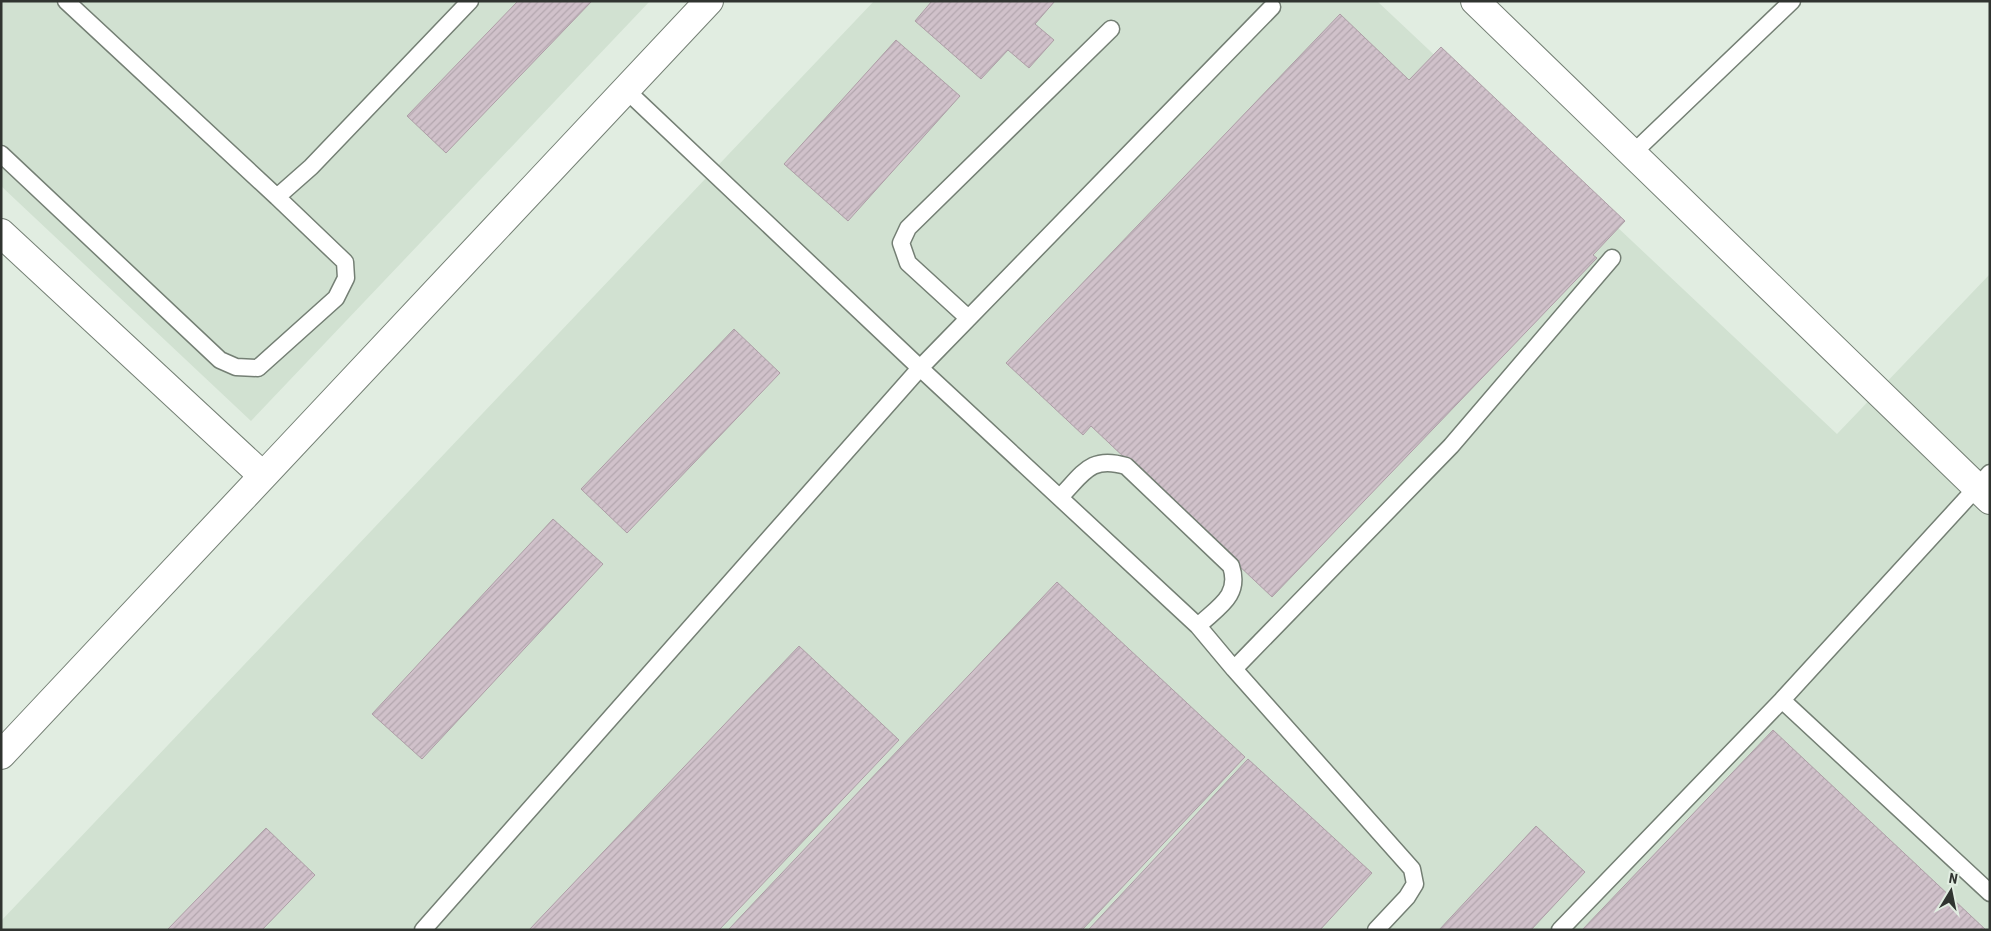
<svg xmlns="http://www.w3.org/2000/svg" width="1991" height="931" viewBox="0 0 1991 931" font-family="'Roboto Condensed',sans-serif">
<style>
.built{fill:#d1e1d1}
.building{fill:url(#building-hatch);stroke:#ad9ea6}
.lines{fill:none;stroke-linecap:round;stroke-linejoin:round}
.service-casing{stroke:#747f74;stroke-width:19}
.minor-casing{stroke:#747f74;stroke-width:30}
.service{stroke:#fff;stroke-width:16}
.minor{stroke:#fff;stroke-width:28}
</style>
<defs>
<pattern id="building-hatch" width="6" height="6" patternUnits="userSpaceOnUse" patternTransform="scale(1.25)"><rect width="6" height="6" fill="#d0c1ca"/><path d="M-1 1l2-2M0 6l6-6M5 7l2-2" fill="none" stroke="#b3a6ae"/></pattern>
</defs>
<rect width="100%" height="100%" fill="#e1ede1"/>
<!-- built -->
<path class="built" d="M1,1H650L251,421L1,186Z
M874,1H1377L1837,434L1990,274V930H1V921Z"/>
<!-- building -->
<path class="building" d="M518,1H592L446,153L407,116Z
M932,1H1055L1035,24L1054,40L1029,68L1008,50L981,79L915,21Z
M1340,14L1409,80L1441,47L1625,221L1593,255L1597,258L1272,597L1091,426L1083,435L1006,363Z
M896,40L960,96L848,221L784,164Z
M734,329L780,373L627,533L581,489Z
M553,519L603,564L422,759L372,714Z
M1057,582L1245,757L1082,930H728Z
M799,646L899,740L719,930H529Z
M1773,730L1986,930H1582Z
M1248,759L1372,873L1320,930H1088Z
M1536,826L1585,872L1531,930H1439Z
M266,828L315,875L262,930H167Z"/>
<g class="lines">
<defs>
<path id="service" d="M66,1L277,197L311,167L470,1
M1272,7L920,368L1198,626L1234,669L1451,446L1612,258
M1,154L220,360L236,367L258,368L336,298L346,278L345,262L277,197
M1632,154L1792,1
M967,317L908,263L901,243L908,228L1111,29
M1060,497C1083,474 1090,455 1126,466L1231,566C1241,596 1218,607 1198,626
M1234,669L1412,869L1415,884L1407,897L1376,930
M1782,700L1990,893
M423,930L920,368L626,90
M1560,930L1782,700L1990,473"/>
<path id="minor" d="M1475,1L1990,500
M1,233L263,476
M1,755L709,1"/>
</defs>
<!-- service casing -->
<use href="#service" class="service-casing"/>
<!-- minor casing -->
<use href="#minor" class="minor-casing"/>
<!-- service -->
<use href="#service" class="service"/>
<!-- minor -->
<use href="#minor" class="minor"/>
</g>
<!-- border -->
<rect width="1991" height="931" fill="none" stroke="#303430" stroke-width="5"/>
<!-- north arrow -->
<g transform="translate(1951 891) rotate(10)" stroke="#e1ede1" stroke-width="4" paint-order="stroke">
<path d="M0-4L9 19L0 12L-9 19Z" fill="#303430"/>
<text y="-8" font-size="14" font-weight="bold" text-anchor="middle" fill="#303430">N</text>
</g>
</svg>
